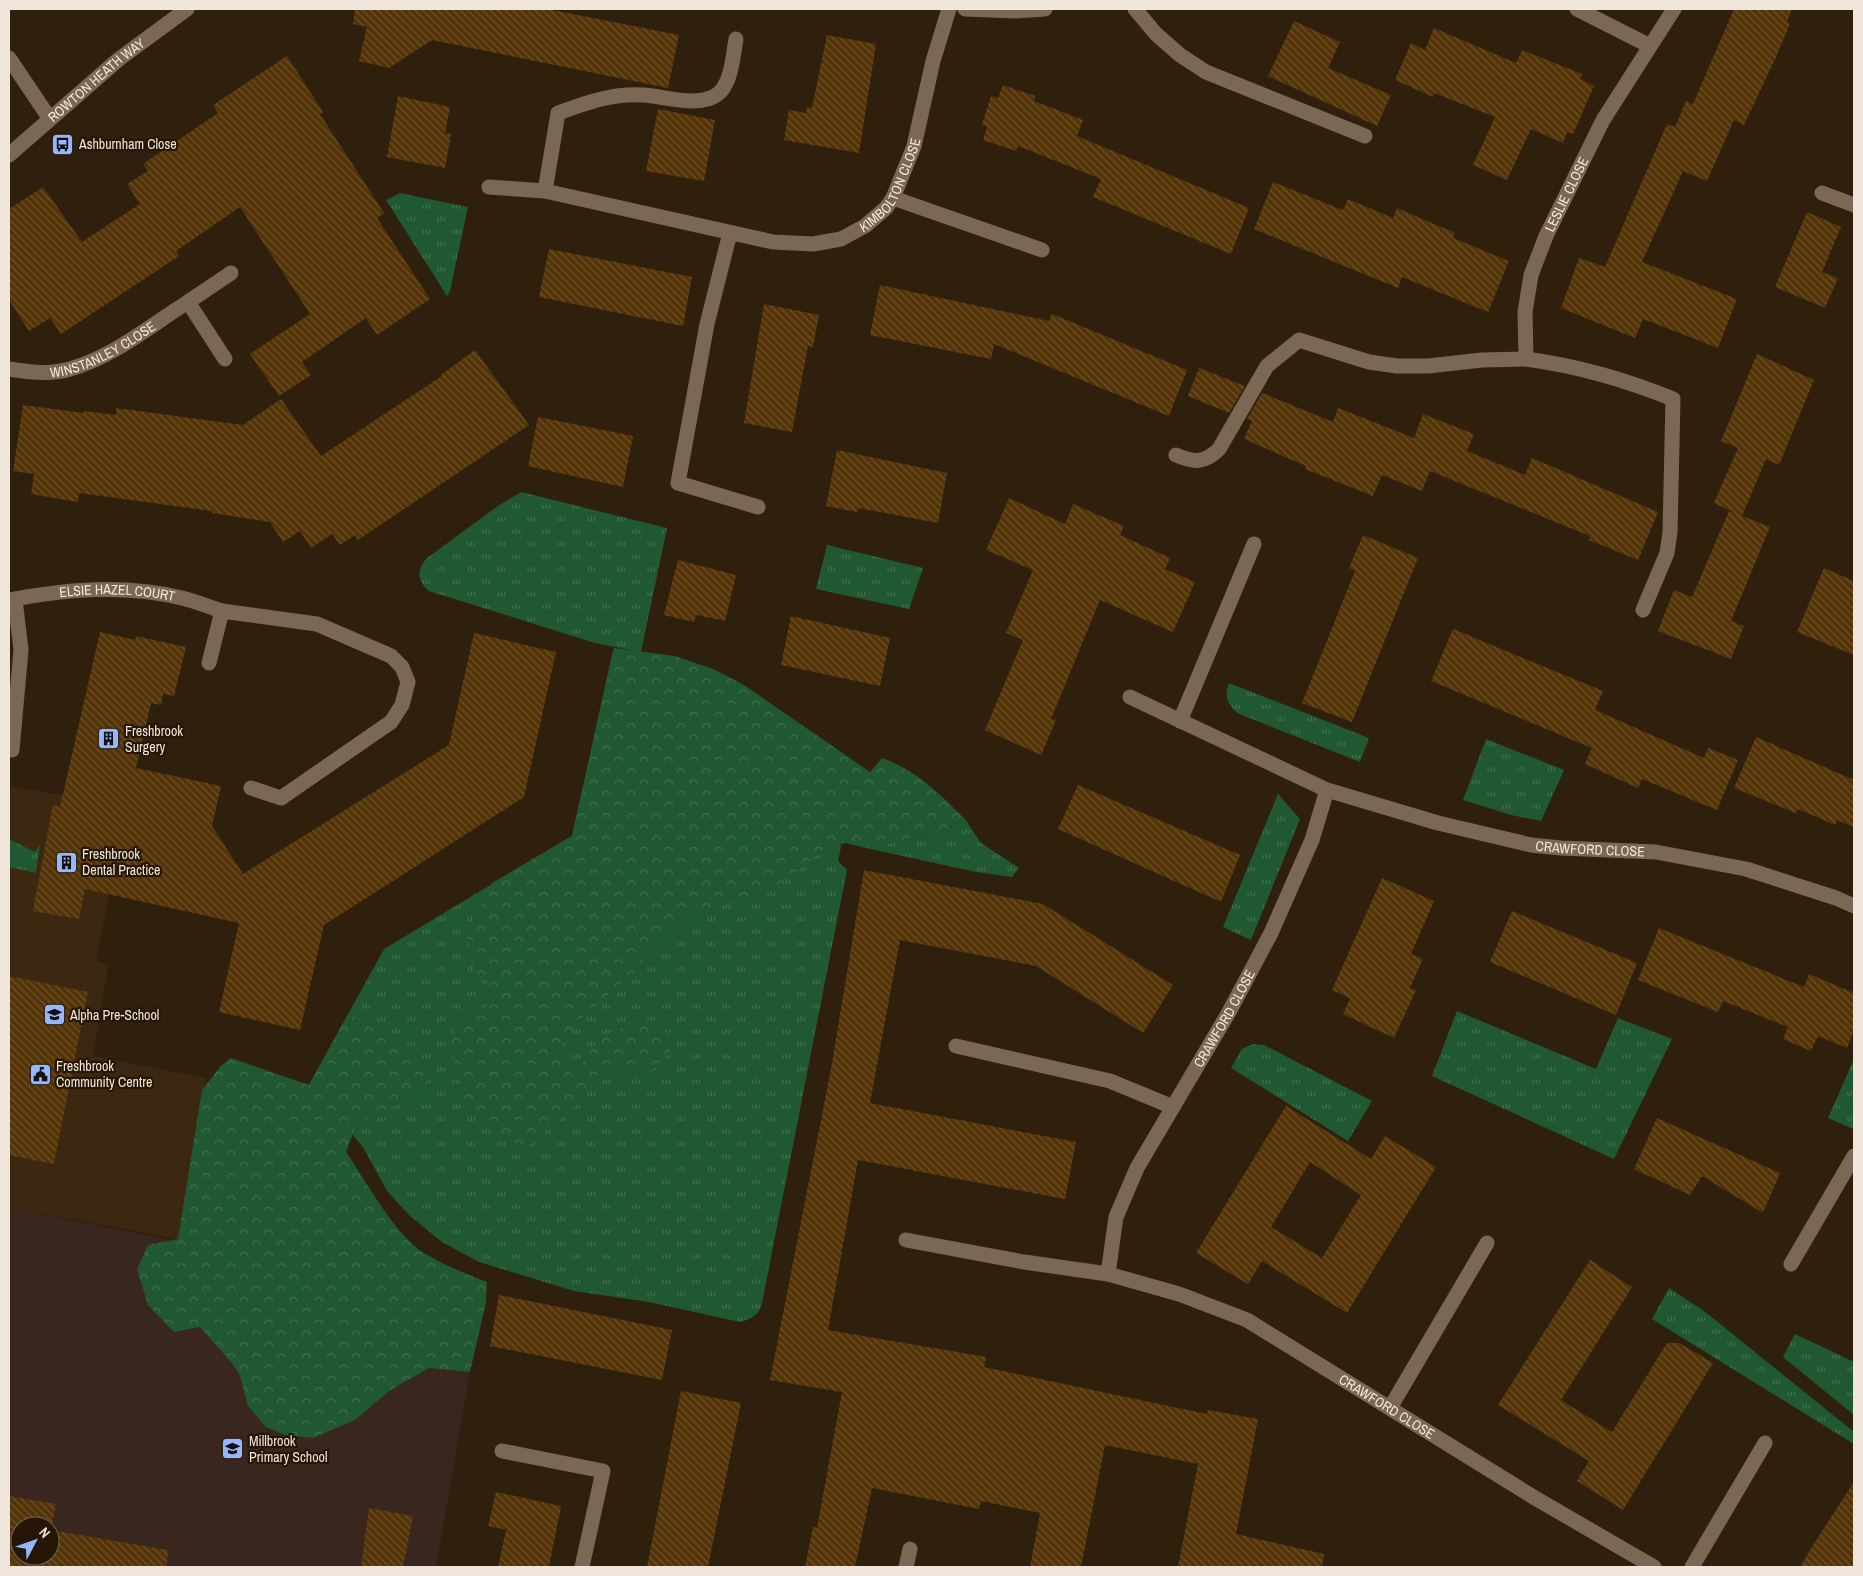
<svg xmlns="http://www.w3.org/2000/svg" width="1863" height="1576" viewBox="0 0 1863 1576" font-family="'Archivo Narrow',sans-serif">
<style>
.built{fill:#3c2810}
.education{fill:#38261f;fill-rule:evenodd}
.grass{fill:url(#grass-tufts)}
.forest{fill:url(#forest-crowns)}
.building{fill:url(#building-back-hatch);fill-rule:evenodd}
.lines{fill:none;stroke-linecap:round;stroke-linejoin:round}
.minor{stroke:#7a6854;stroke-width:15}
.labels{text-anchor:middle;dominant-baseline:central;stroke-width:4.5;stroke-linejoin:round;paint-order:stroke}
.street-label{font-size:14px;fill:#f1e6db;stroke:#251605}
.poi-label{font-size:14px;fill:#f1e6db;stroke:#251605;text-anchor:start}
</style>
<defs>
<pattern id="grass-tufts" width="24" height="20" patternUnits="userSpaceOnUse" patternTransform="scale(1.25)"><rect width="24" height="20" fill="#205831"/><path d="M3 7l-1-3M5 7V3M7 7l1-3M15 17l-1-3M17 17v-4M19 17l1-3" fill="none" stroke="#41704e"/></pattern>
<pattern id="forest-crowns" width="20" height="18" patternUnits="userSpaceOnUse" patternTransform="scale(1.25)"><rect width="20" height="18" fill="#205831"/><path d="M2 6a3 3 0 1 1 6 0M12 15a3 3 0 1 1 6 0" fill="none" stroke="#41704e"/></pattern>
<pattern id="building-back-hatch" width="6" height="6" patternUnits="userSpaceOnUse" patternTransform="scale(1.25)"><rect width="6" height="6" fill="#543407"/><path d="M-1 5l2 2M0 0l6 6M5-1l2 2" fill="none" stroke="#6d512b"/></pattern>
</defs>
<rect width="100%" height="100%" fill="#2f200e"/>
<!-- built -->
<path class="built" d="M9,787L127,805L96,960L108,965L93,1056L206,1078L178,1239L9,1208Z"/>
<!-- education -->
<path class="education" d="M9,1208L486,1302L470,1372L436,1567H9ZM20,1526H50V1556H20Z"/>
<!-- grass -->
<path class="grass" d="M400,193L468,207L450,291L447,296L386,200Z
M521,492L667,528L641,652L595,643L429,591C417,581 416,569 427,558L498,506Z
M827,545L923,568L909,609L816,589Z
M613,650L710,682L819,770L841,847L838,861L847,870L762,1303C758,1316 753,1318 740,1322L649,1302L574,1291L479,1262L442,1242L409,1215L387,1191L363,1147L309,1085L384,949L572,836Z
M1229,683L1369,738L1360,762L1237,713C1227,702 1224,697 1229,683Z
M1486,739L1564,770L1541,821L1511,815L1463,800Z
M1278,794L1300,819L1251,940L1223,927Z
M965,819L981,843L1019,868L1012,877L976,872L866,848L941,832Z
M9,839L35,852L40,844L36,873L9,867Z
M1457,1011L1596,1069L1618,1018L1672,1039L1614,1159L1432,1076Z
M1253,1044L1264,1045L1372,1101L1348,1141L1231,1068L1242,1049Z
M1854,1059V1127L1853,1129L1828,1118Z
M1669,1288L1704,1311L1854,1432V1444L1652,1319Z
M1795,1334L1854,1362V1415L1783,1357Z"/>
<!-- forest -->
<path class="forest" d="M614,648L675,656L713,669L744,685L870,772L882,758C916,770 940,794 965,819L941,832L866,848L846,843L824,849L794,874L770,889L747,900L694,912L655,944L633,974L583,1017L559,1051L572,1076L598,1041L621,1028L650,1020L669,1034L670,1053L652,1070L629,1073L600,1071L580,1102L524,1150L493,1126L464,1099L450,1044L456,1027L477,1012L498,1000L487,981L475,977L466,932L492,883L572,836Z
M348,1014L366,1022L401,1042L431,1075L416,1097L357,1123L346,1152C367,1182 393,1233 424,1253C444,1265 466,1274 487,1282L486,1302L470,1372L429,1368L389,1391L355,1420L313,1438L285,1435L266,1427L248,1406L240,1376L232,1363L200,1327L174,1332L148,1305L137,1269L148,1245L178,1239L202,1090L220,1067L231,1058L309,1085Z"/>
<!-- building -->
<path class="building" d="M355,9H547L679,35L668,88L432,40L389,68L359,61L367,27L353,24Z
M1734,9H1792L1787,22L1790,24L1776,57L1744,125L1734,120L1707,181L1683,171L1642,262L1737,299L1718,348L1643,319L1635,338L1561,308L1579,258L1605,267L1667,124L1675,127L1686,101L1693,104Z
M1294,21L1340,42L1328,68L1391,95L1377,126L1268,76Z
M1434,28L1516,63L1522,50L1582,74L1580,79L1594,86L1573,134L1567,132L1563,143L1531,129L1507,180L1473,165L1495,117L1434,93L1433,97L1395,80L1411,43L1425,50Z
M827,35L876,44L859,153L784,140L789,110L806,113L807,107L812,108Z
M287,56L323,112L320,114L384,213L377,218L430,299L377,335L366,318L302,362L311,375L279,396L250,354L310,314L240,207L176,251L179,256L61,334L50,318L29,331L9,300V209L43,187L82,242L140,204L127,184L148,171L143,164L218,113L213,105Z
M1003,85L1035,96L1034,101L1083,120L1077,136L1249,208L1231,254L1093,197L1101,179L1018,146L1016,151L983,140L987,127L982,125L991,96L998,98Z
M398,96L450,107L445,133L451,134L445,168L387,157Z
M658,109L715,120L704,181L646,171Z
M1273,182L1343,210L1348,199L1393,218L1397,208L1455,233L1453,238L1509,261L1488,312L1402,277L1398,288L1254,229Z
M1807,212L1841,227L1822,272L1838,278L1825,308L1775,287Z
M549,249L692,277L683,326L539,297Z
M880,285L1049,321L1052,314L1187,370L1169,416L994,344L991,359L870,335Z
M764,304L819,315L813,347L808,346L792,432L744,423Z
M475,350L529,425L358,540L355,535L340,545L332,534L311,548L300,531L283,542L270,522L212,513V511L79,493L78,502L31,494L34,474L13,471L23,405L84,413V411L116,415V408L243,425L281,399L321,456L442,376L441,375Z
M1757,354L1814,380L1779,465L1766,459L1742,516L1770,527L1731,621L1744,626L1731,659L1658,631L1674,590L1692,597L1729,511L1737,514L1714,503L1738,448L1721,441Z
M1199,368L1245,386L1229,413L1188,396Z
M1262,393L1333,422L1338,408L1414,438L1423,414L1474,434L1467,451L1525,475L1532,458L1658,512L1638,560L1589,540L1590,536L1430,471L1422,491L1382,475L1373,496L1305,469L1306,466L1244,439L1252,421L1247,419Z
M538,417L633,436L623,487L528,466Z
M837,450L947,473L938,523L859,508L857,512L826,506Z
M1009,498L1065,524L1073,504L1124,526L1120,535L1170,558L1165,569L1195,582L1173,632L1100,600L1051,719L1056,720L1041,755L985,730L1023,640L1006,633L1033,570L986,550Z
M1363,535L1418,558L1352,722L1302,703L1355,571L1349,568Z
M678,560L736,575L725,621L696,615L694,622L664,615Z
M1824,568L1854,581V655L1797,632Z
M791,616L890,638L880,686L781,665Z
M1453,629L1603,691L1595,710L1704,758L1708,748L1738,760L1717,810L1642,779L1638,788L1585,764L1592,748L1431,681Z
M100,632L135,640L136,636L186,647L174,696L163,694L161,705L151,703L136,768L221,786L212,826L243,874L449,745L474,633L556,652L524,797L324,925L300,1030L219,1012L239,923L85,889L79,919L33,911L53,805L60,807Z
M1756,737L1854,780V827L1837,820L1835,825L1798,809L1796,813L1734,788Z
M1078,785L1240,855L1221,902L1058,829Z
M864,870L1043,904L1173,985L1143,1033L1036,966L900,940L870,1103L1076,1142L1065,1199L858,1160L828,1330L986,1357L984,1367L1116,1395L1207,1414L1208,1410L1258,1419L1236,1534L1324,1554L1322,1567H1178L1198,1464L1105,1445L1081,1567H1030L1040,1513L981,1501L979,1509L872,1488L855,1567H805L813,1527L817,1528L842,1392L770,1380L831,1069Z
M1382,878L1434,901L1411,954L1423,959L1410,988L1416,990L1394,1038L1343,1014L1350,998L1332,990Z
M1512,911L1637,963L1616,1015L1490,962Z
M1659,928L1804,987L1809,974L1854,993V1030L1847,1048L1818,1036L1811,1051L1783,1039L1788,1027L1723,1001L1718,1012L1638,980Z
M9,976L88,992L54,1164L9,1155Z
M1286,1106L1371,1159L1385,1136L1436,1167L1347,1313L1262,1261L1248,1284L1196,1253ZM1310,1162L1361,1195L1322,1258L1271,1227Z
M1657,1118L1780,1173L1763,1213L1702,1176L1690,1195L1634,1169Z
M1590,1260L1632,1287L1561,1400L1612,1432L1667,1343H1679L1713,1363L1623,1510L1577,1481L1589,1461L1498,1405Z
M499,1295L672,1330L662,1380L490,1346Z
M681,1391L741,1403L708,1567H647Z
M1854,1482V1567H1800L1815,1542Z
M496,1492L561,1506L549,1567H498L506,1530L488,1526Z
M9,1496L56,1504L51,1530L168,1550L167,1567H9ZM20,1526H50V1556H20Z
M369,1508L413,1516L403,1567H361Z"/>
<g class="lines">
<!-- minor -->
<g class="minor">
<path d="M965,9L1016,11L1045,9"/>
<path d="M1135,9L1156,34L1180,55L1206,72L1365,136"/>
<path d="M1577,9L1650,46"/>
<path d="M9,58L50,119"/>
<path id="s1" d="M9,155L119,59L187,9"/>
<path id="s2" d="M489,187L545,191L773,242L813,244L841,239L865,226L886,208L893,198L914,146L933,61L949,9"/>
<path d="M545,191L558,113C586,103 612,93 643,95C665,96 704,110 721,91C732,78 733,55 736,39"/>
<path d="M1822,193L1854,205"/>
<path d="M893,198L1042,250"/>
<path d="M730,233L707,324L678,483L758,507"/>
<path d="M188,302L231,273"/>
<path d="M1526,359C1578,366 1624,379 1673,399L1670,532L1667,553L1643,610"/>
<path id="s3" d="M9,369C28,372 51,375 70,369C113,357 151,325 188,302L225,359"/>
<path id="s4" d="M1176,455C1194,463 1205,463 1219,449L1267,366L1299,340L1369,362L1397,366H1428L1482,360L1526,359L1525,312L1531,275L1546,236L1603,120L1674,9"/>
<path id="s5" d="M9,600C66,589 125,584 182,598C195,601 209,607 222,611L209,663"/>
<path d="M222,611L317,624L391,656L402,667L408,682L402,705L391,722L281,798L251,788"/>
<path d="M1130,697L1327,790"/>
<path d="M1180,721L1254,544"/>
<path d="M12,750L21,650L15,599"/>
<path d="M956,1046L1110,1081L1173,1107"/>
<path id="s6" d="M906,1240L1024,1262L1108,1274L1179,1294L1247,1320L1535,1498L1654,1567"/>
<path d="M1791,1264L1854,1156"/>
<path id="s7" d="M1108,1274L1116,1217L1137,1168L1229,1012L1271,933L1312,840L1327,790L1438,823L1531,845L1561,848L1656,852L1746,869L1836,898L1854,906"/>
<path d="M1390,1408L1487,1243"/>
<path d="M502,1451L603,1471L582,1567"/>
<path d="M906,1567L910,1549"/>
<path d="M1692,1567L1765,1443"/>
</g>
</g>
<!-- icons -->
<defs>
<symbol id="bus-square" viewBox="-11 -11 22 22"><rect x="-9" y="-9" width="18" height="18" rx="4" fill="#96b6fd" stroke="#251605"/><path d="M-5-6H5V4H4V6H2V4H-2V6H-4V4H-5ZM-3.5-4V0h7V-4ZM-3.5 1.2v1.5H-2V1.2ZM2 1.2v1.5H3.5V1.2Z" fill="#111"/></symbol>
<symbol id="building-square" viewBox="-11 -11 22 22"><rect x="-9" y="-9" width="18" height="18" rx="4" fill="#96b6fd" stroke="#251605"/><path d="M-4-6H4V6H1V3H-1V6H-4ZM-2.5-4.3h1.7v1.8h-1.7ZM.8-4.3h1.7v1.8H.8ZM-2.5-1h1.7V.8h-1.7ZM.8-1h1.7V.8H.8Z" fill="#111"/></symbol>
<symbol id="school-square" viewBox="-11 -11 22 22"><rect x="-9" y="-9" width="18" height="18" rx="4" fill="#96b6fd" stroke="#251605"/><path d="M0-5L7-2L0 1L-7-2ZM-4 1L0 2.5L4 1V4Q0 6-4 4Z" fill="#111"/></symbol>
<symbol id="civic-square" viewBox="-11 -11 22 22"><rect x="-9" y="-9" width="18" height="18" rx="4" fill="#96b6fd" stroke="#251605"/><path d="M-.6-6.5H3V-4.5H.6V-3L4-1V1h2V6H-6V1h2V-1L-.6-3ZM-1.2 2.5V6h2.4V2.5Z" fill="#111"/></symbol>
</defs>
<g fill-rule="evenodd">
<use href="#bus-square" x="50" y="132" width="25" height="25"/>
<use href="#building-square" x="96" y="726" width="25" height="25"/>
<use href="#building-square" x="54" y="850" width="25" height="25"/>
<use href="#school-square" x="42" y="1002" width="25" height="25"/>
<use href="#civic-square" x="28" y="1062" width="25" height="25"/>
<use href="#school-square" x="220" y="1436" width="25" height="25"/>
</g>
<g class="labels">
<!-- street labels -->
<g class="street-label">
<text stroke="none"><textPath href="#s1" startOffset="115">ROWTON HEATH WAY</textPath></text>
<text stroke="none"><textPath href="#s2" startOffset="435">KIMBOLTON CLOSE</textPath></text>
<text stroke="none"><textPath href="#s4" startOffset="588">LESLIE CLOSE</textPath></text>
<text stroke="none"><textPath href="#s3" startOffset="99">WINSTANLEY CLOSE</textPath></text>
<text stroke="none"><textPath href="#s5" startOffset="109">ELSIE HAZEL COURT</textPath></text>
<text stroke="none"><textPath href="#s7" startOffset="806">CRAWFORD CLOSE</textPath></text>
<text stroke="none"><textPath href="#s7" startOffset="284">CRAWFORD CLOSE</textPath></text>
<text stroke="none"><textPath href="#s6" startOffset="516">CRAWFORD CLOSE</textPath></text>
</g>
<!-- poi labels -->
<g class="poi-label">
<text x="79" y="144">Ashburnham Close</text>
<text x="125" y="731">Freshbrook<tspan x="125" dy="16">Surgery</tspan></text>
<text x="82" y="854">Freshbrook<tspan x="82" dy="16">Dental Practice</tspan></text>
<text x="70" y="1015">Alpha Pre-School</text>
<text x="56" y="1066">Freshbrook<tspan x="56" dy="16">Community Centre</tspan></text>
<text x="249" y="1441">Millbrook<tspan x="249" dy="16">Primary School</tspan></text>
</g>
</g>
<!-- border -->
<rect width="1863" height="1576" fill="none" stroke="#f1e6db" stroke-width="20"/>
<!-- north arrow -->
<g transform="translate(35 1541) rotate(49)"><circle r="24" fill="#251605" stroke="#77695b"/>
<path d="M0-4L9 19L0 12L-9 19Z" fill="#96b6fd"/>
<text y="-8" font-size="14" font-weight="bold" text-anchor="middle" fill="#f1e6db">N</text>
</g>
</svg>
